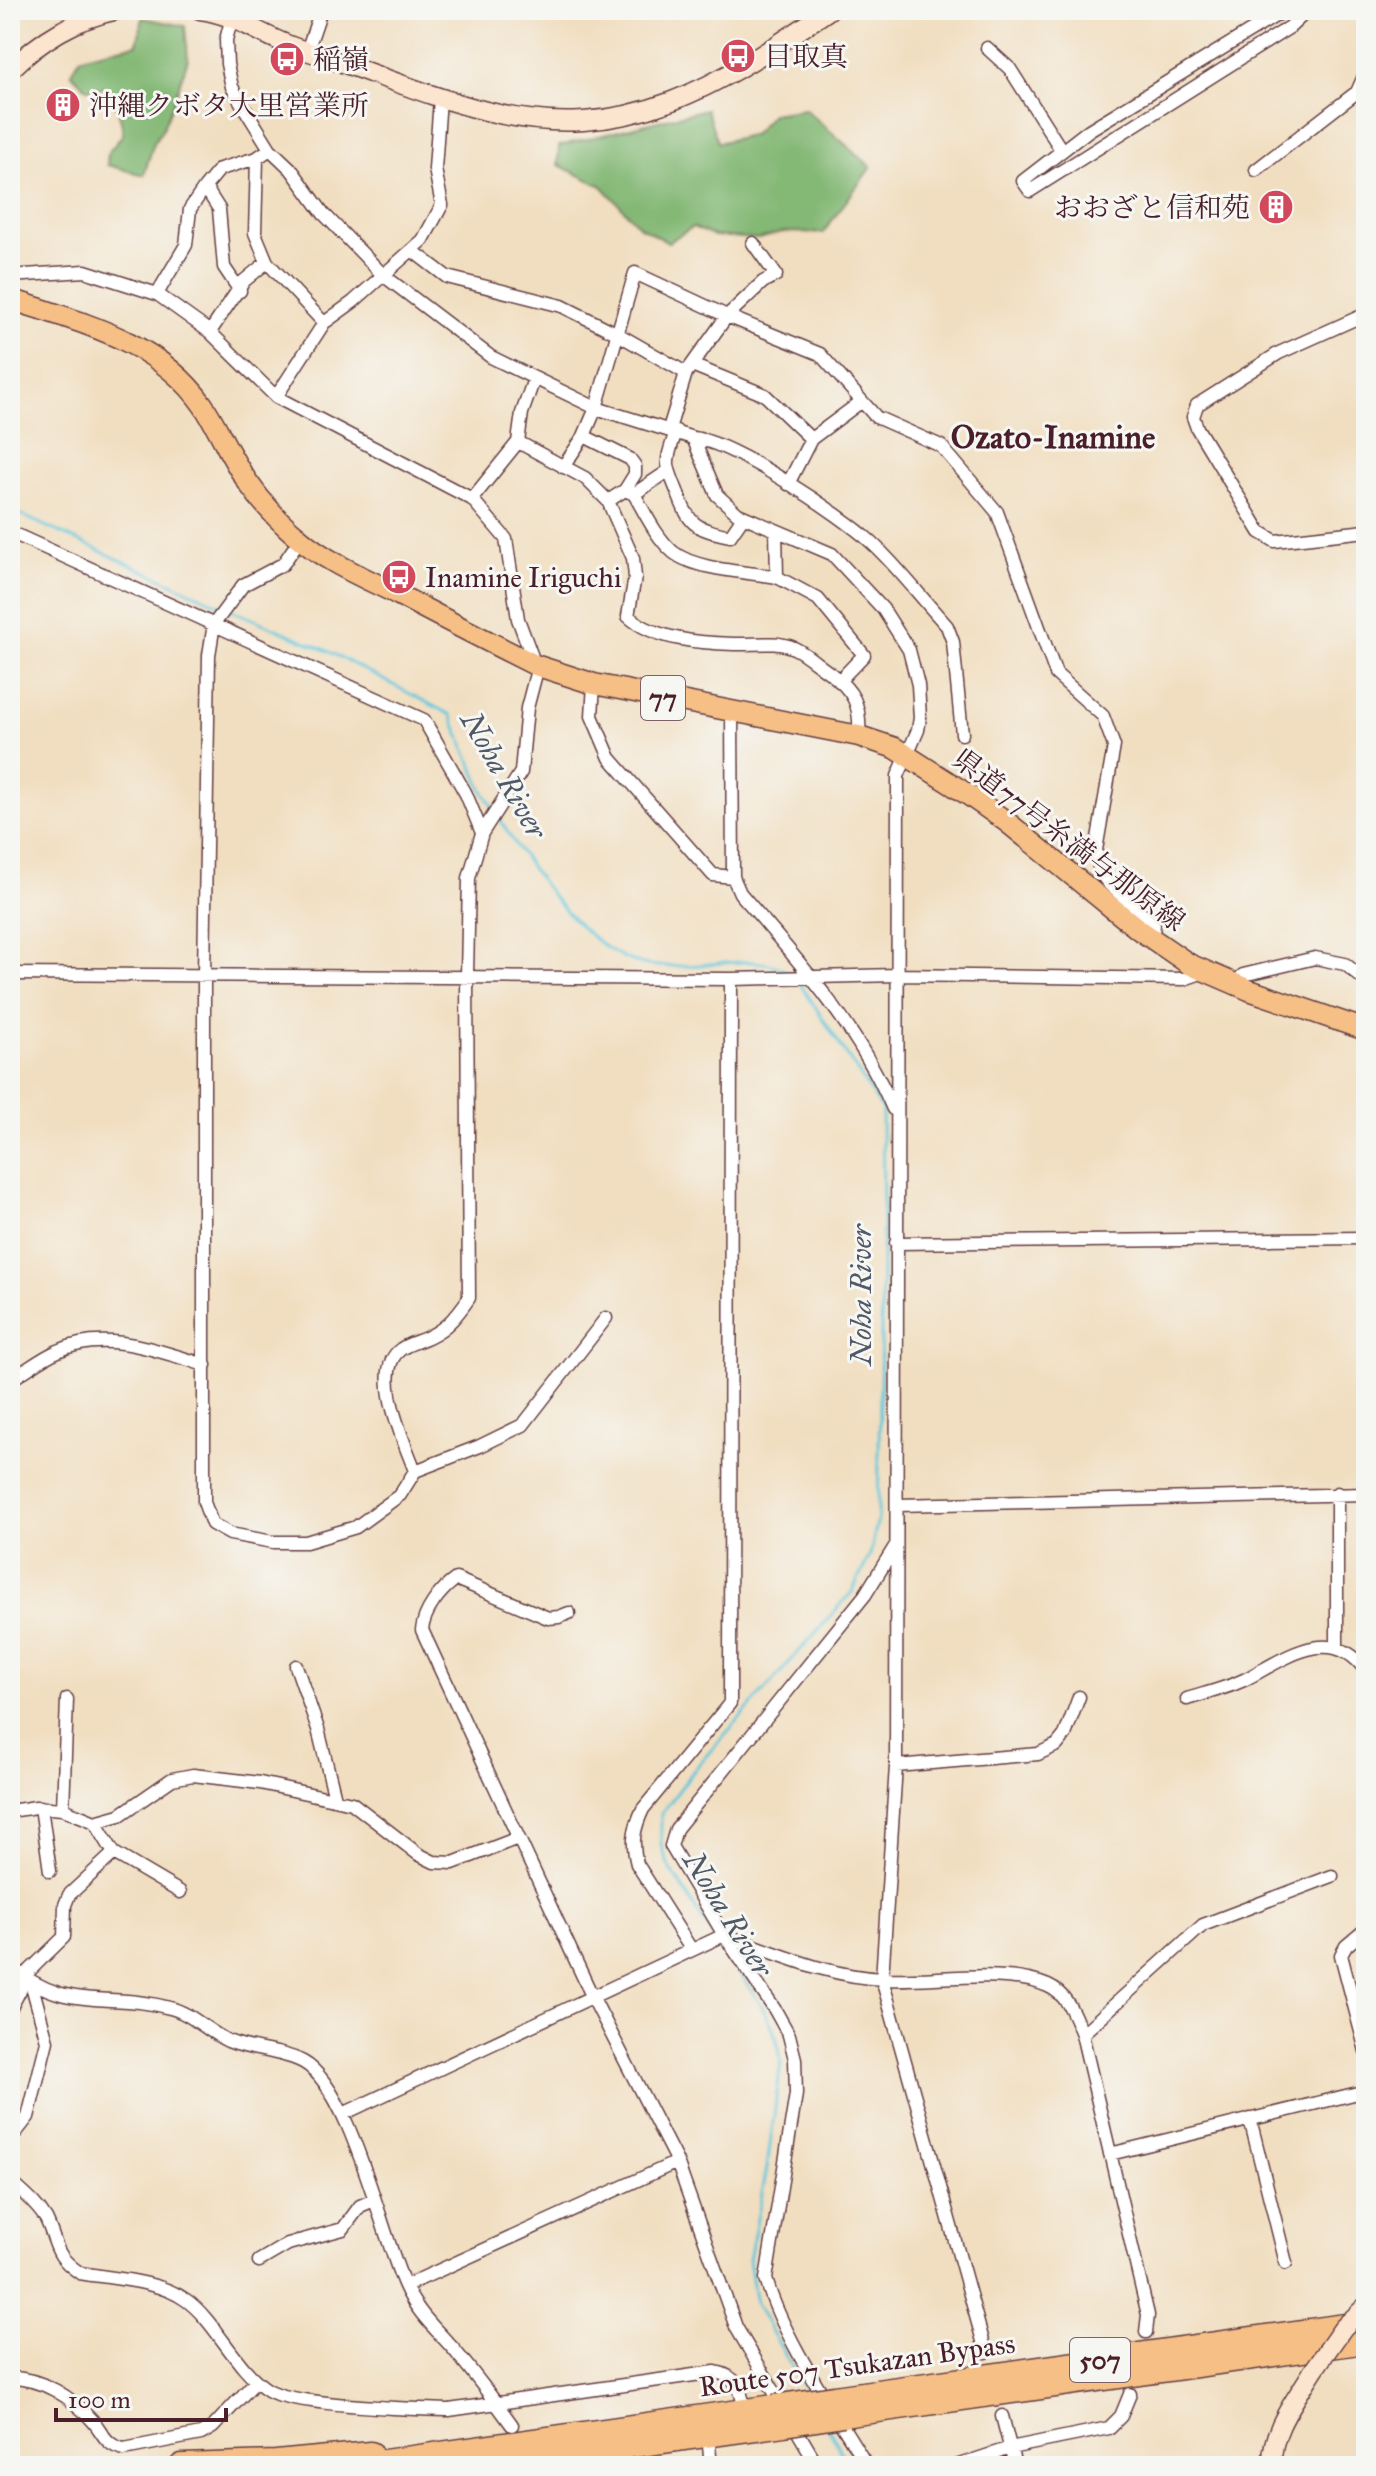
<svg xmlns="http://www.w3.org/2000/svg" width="1376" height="2476" viewBox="0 0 1376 2476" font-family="'IM FELL Great Primer','Noto Serif JP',serif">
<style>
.forest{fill:#83b874;stroke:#666c50;stroke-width:2}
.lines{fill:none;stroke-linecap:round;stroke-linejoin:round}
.stream{stroke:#5ec5da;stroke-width:3}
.street-casing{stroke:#633c41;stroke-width:15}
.secondary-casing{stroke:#633c41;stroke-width:21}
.primary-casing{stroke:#633c41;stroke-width:23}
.highway-casing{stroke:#633c41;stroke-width:27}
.street{stroke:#fff;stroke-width:12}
.secondary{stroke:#fbe5cf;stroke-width:18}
.primary{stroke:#f5bf86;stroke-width:20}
.highway{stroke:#f5bf86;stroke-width:24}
.secondary-bridge-casing{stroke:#633c41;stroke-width:21;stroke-linecap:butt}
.highway-bridge-casing{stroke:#633c41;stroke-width:27;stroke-linecap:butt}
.secondary-bridge{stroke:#fbe5cf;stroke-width:18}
.highway-bridge{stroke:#f5bf86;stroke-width:24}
.labels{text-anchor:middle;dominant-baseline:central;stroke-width:6;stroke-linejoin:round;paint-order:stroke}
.shield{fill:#f6f6f2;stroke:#7e6067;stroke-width:2}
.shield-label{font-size:26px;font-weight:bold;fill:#4a1f2b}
.poi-label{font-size:28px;fill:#4a1f2b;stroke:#f6f6f2;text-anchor:start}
.street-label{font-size:28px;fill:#4a1f2b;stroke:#f6f6f2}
.water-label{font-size:30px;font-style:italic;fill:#515968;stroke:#f6f6f2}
.quarter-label{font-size:32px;font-weight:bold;fill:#4a1f2b;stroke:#f6f6f2}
</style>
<rect width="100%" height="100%" fill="#f6f6f2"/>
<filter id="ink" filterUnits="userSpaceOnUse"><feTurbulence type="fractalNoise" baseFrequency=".0125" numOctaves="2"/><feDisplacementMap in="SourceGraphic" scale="16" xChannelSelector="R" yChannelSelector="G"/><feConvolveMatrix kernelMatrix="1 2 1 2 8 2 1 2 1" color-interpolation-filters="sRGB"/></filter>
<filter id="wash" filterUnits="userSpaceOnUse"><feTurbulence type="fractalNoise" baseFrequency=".006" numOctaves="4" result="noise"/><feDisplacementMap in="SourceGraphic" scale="32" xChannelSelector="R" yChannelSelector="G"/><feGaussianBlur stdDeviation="1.8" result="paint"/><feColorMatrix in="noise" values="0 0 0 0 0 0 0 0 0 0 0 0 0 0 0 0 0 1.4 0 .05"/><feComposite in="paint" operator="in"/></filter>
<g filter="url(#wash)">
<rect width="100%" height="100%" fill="#f1dec0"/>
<!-- forest -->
<path class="forest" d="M143,18L185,26L188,59L172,106L162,130L154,142L144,175L107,165L108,153L123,134C122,117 115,102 107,88L87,89L71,73L80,58C98,51 118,49 137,44Z
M706,109L718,143L754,134L772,114L805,109L871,167L823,233L784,232L759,239L714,236L693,227L668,242L640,227L602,186L558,165L559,146Z"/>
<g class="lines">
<!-- stream -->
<path class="stream" d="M10,510L222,606
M229,609L326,650L451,715L482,789L493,808
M497,814C526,864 584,952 643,964C663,968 690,966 710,964C732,962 769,958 787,972
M713,1936L668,1865L661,1845V1814L698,1765L852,1592L870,1555L878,1518L883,1211L882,1109L799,982
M717,1942C743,1980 778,2016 781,2063L767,2168L749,2260L756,2304L806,2391
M828,2428L850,2466"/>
</g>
</g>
<g filter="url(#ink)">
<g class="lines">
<defs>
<path id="street" d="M1285,10L1089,130L1023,181L1030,191L1290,27L1308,10
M232,17L226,40L227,64L232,87L242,104L270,149L291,169L323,213L383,275L491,357L596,408L693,438L717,495L738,514L832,554L883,609L909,650L918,685L920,718L918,730L898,776L896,1766L882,1979L986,2352
M987,48L1010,69L1062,151
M307,51L321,10
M257,158L255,233L267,262L324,323
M1256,170L1357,92L1366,72
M205,187L219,209L224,267L240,291
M413,251L447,277L562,306L616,333L686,373
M10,276L85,271L157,294L210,332L276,397L472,499L506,539L518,619L537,670L527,708L521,772L482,833L469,878L467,976L469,1298C458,1314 447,1328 430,1336C421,1341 409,1343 401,1349C370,1371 405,1443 415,1471
M157,294L186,245L190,209L205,187L220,169L257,158L270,149
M1366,314L1279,353L1197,405L1193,417L1197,428L1260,532L1275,541L1366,531
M210,332L244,281L267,262
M692,365L765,395L811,439
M276,397L324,323L353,302L423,240L442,205L435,169L440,98
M669,429L686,373L727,316L820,354L876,417L941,446L997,512L1056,674L1103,716L1114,746L1096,850L1100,872L1108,883L1154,925L1152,940
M676,431C666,463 664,460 677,491C690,526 694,528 730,536L743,517
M584,436L630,459L635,466V474L625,490
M693,438C731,441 842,515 872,543C899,568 922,599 947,626L953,642L962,734
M518,442L585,478L608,501L633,558L635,577L628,616C654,640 701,643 734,644C754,645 775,640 794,648C807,654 819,666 830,673C854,691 861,705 859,736
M563,467L584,436L596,408L635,273L727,316L763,282L776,275L753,243
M788,484L811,439L862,401
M634,494C645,513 656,537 673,552C695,570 748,572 777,577
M472,499L518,442L522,413L534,379
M608,501L625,490L634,494L667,472
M776,531L777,577L818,599L864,655L839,681
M10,532L424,720L466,794L482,833
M300,539L283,564L243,585L214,624L209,655L204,975V1502L212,1524L230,1534L273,1542H306L356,1527L400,1495L415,1471L480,1446L523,1425L606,1318
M594,684L592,716L610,758L713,875L733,877
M732,712L733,877L740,893C797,959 859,1028 893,1109
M10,974L731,979L897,975L1184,979L1204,972
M1234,984L1243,975L1315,958L1345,964L1366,981
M896,1243L1366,1238
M10,1380C26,1371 41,1358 58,1351C106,1329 158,1351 205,1365
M897,1505L1366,1494
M569,1613L559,1617L548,1618L456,1579C440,1590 424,1611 422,1630L593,1998L677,2162L736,2327L818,2466
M1337,1647V1493
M296,1666L318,1729L335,1798
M1187,1699C1206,1693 1228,1688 1246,1679C1284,1659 1332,1622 1366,1671
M896,1766L1038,1754L1057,1745L1065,1735L1079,1697
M41,1807L50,1871
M63,1809L67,1699
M10,1811L36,1807L63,1809L95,1822L120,1815L172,1779L193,1775L260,1783L352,1803L418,1854L434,1862L453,1863L518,1838
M95,1822L114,1853L180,1892
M1366,1929L1346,1946L1341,1955L1366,2051
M691,1949L637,1864C631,1842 634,1828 643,1809L730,1703L731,979
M10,1965C64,2014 109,1991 170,2008C191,2013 208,2032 228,2041C252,2051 280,2050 303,2062C350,2087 381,2234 405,2286C417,2313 437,2330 456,2352C476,2376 494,2400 512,2425
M23,1977L64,1937L65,1905L69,1895L114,1853
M10,2009L26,1979
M1082,2034L1203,1925L1332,1876
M343,2114L724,1935C775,1952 828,1977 883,1979C931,1982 1004,1967 1048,1986C1068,1995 1074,2015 1082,2034L1148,2315L1146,2332
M1250,2119L1286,2263
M10,2140L28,2117L47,2041L31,1982
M1110,2154L1366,2091
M10,2181C23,2193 37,2204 46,2219C58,2244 53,2255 80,2273C114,2279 158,2280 186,2300C215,2320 236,2370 268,2390C295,2406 413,2409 449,2410L715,2372C738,2376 741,2390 745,2411
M259,2261L288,2244L343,2229L360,2206L374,2200
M405,2286L677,2162
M10,2378C42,2378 72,2397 93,2421C104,2434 105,2445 124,2449L201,2434L213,2427L256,2381
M1002,2416L1015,2466
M707,2466L710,2456L708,2436
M867,2466C834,2411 783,2339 766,2279L796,2094L795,2059L789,2035L775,2010L724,1935L671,1846L676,1829L865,1595L896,1545
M956,2466L1010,2448L1109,2428L1121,2416L1130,2394"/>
<path id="secondary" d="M200,10C232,14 255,31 284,43C295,48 307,51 319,55C374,73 429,97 486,111C627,147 719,85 829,10
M10,70C42,39 75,19 118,10
M1272,2466C1270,2431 1295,2401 1313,2371"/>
<path id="primary" d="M10,299C81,323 158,340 203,405C214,421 221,437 230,453C247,485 271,515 299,538C328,563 365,578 399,595C444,619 489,642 535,665L594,684L859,736L895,748L970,796L1007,822L1138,929L1189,964L1249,990L1366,1030"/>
<path id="highway" d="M834,2398L1366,2323
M843,2415L1366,2341
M182,2466L276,2463L371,2454
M356,2466L774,2407
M484,2466L784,2424"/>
</defs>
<!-- street casing -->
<use href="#street" class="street-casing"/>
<!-- secondary casing -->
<use href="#secondary" class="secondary-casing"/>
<!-- primary casing -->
<use href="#primary" class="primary-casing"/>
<!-- highway casing -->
<use href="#highway" class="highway-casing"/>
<!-- street -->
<use href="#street" class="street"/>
<!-- secondary -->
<use href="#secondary" class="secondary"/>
<!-- primary -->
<use href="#primary" class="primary"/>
<!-- highway -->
<use href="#highway" class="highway"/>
<defs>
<path id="secondary-bridge" d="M1313,2371L1343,2328L1366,2306"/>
<path id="highway-bridge" d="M774,2407L834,2398
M784,2424L843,2415"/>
</defs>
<!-- secondary-bridge casing -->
<use href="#secondary-bridge" class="secondary-bridge-casing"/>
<!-- highway-bridge casing -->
<use href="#highway-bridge" class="highway-bridge-casing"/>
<!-- secondary-bridge -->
<use href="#secondary-bridge" class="secondary-bridge"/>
<!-- highway-bridge -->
<use href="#highway-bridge" class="highway-bridge"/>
</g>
</g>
<!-- icons -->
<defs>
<symbol id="bus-disc" viewBox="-11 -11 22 22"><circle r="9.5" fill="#d1495b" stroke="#f6f6f2"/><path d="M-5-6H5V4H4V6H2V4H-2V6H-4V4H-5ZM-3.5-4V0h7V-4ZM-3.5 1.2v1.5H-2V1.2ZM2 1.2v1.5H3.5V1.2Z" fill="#fff"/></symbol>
<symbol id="building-disc" viewBox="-11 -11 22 22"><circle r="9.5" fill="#d1495b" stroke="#f6f6f2"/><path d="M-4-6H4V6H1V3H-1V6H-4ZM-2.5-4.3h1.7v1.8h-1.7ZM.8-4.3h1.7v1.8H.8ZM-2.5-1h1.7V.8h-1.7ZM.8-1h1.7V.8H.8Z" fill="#fff"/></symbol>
</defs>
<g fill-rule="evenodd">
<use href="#bus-disc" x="718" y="36" width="40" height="40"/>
<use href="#bus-disc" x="267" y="39" width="40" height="40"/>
<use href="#building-disc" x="43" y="85" width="40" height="40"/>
<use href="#building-disc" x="1256" y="187" width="40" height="40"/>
<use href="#bus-disc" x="379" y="557" width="40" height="40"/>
</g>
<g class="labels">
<!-- shield labels -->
<g class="shield">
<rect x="641" y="676" width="44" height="44" rx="6"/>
<rect x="1070" y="2338" width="60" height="44" rx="6"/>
</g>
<g class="shield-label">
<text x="663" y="698">77</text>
<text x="1100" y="2360">507</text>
</g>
<!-- poi labels -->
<g class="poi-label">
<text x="764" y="56">目取真</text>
<text x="313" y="59">稲嶺</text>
<text x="89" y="105">沖縄クボタ大里営業所</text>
<text x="1250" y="207" text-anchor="end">おおざと信和苑</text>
<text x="425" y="577">Inamine Iriguchi</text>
</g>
<!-- street labels -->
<g class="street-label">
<text transform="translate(1069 840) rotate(37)">県道77号糸満与那原線</text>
<text transform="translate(857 2365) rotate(-8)">Route 507 Tsukazan Bypass</text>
</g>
<!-- water labels -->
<g class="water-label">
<text transform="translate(504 775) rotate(60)">Noha River</text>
<text transform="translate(861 1295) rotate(-90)">Noha River</text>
<text transform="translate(728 1914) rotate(58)">Noha River</text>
</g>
<!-- quarter labels -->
<g class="quarter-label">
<text x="1053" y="437">Ozato-Inamine</text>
</g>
</g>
<!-- margin -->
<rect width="1376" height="2476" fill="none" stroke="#f6f6f2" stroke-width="40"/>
<!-- scale -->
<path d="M56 2408v12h170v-12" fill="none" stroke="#4a1f2b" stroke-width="4"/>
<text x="68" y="2408" font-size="24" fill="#4a1f2b" stroke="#f6f6f2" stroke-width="6" paint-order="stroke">100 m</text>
</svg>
